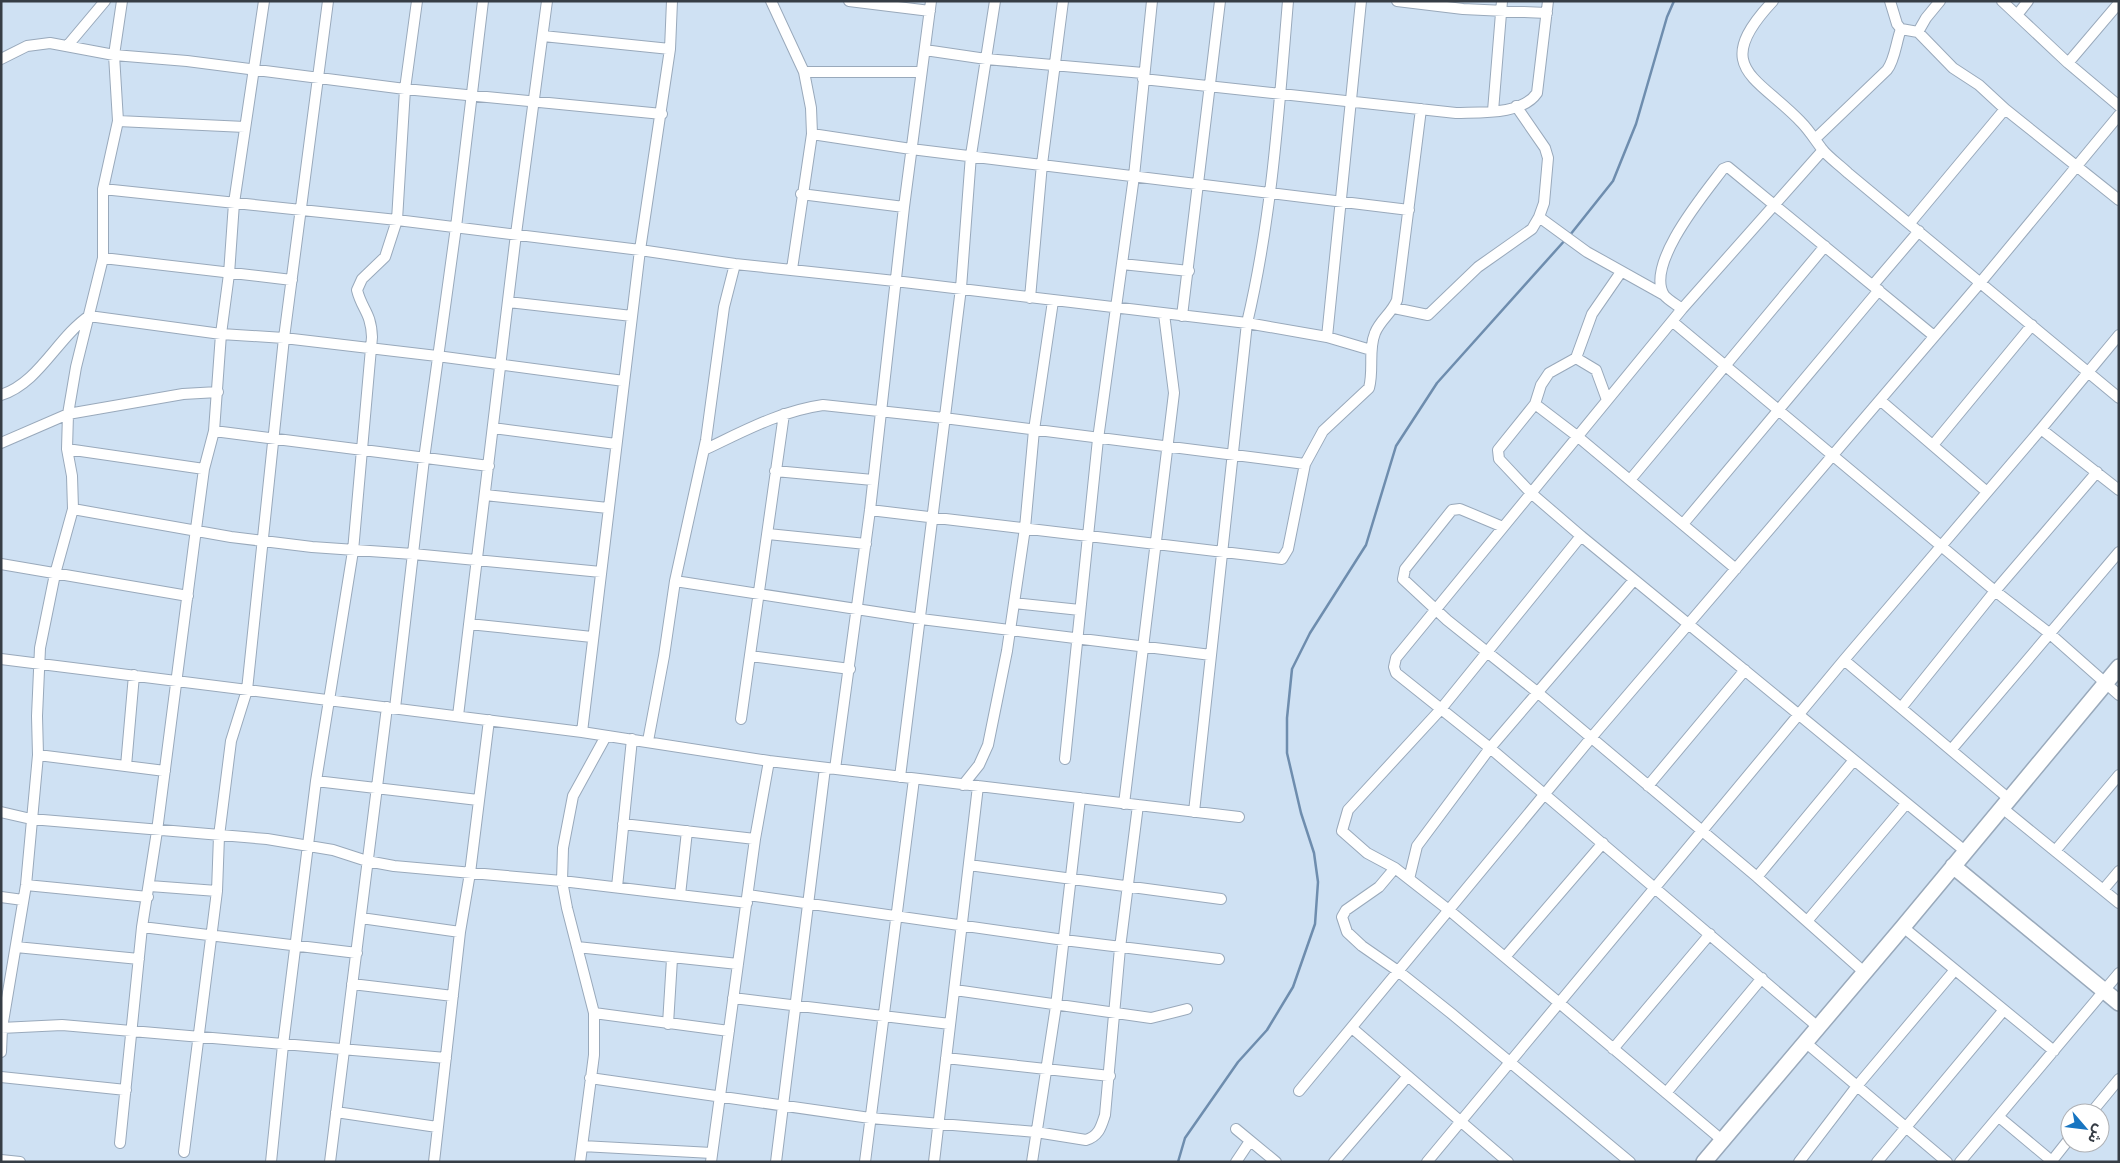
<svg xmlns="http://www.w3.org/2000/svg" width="2120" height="1163" viewBox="0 0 2120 1163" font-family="Merriweather,'Noto Sans Arabic',serif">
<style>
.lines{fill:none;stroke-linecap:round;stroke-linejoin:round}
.stream{stroke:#6e8dae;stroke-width:2.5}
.street-casing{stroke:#99a9bb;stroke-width:12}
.secondary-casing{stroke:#99a9bb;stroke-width:18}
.street{stroke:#fff;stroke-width:10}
.secondary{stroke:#fff;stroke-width:15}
</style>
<rect width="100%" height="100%" fill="#cfe1f3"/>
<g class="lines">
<!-- stream -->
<path class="stream" d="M1570,235L1613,181L1636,124L1667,17L1674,1
M1178,1162L1185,1138L1238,1062L1267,1030L1293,987L1315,924L1318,882L1314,853L1301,813L1287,753V718L1292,669L1310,633L1366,545L1396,446L1437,383L1566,239"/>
<defs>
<path id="street" d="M771,1L804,72L811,108L812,134L792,269
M849,1L930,11
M1397,1L1463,9L1547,13
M1773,1C1710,68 1757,76 1801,122C1809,130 1815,140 1822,149C1829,158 1840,165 1848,173L2119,398
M1890,1L1897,24L1901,29L1918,32L1953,68L1979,85L2005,109
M2002,1L2068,63L2119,106
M2017,15L2028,1
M1918,32L1926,18L1940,1
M543,36L670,49
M68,45L105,1
M925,50L986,59L1143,73
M1,59L27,46L50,43L114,55L187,61L405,89L662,114
M2068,63L2119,3
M804,72H920
M1143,79L1456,113C1480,112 1522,115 1537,93L1548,1
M1493,111L1502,1
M118,121L245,127
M812,134L911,149L1409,210
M1815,139L1887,70C1895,60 1896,42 1901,29
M103,189L397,220L640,250L735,264L895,281L1247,323L1327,337L1371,350
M801,194L904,207
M1539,217L1587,252L1664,295
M1910,223L2005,109L2119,200
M103,258L292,280
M1122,264L1189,271
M1621,272L1592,314L1576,358L1549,373L1541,385L1535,404L1498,450L1499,459L1531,493L1581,536L1965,851
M1873,285L1919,231
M1030,298L1042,164L1063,1
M508,302L632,316
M1394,308L1428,315L1478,267L1532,229L1539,217L1544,203L1548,158L1545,148L1516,106
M1682,309C1677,305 1668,300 1664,295C1645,264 1705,193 1723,169L1728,167L1934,336
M1182,316L1220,1
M1673,322L1995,591L2049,633L2119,695
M1327,337L1361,1
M1576,358L1596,370L1607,400
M1,395C39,383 57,338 89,316L221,334L284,338L437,356L624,381
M1880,400L1987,492
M1535,404L1577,436L1736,569
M493,428L616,444
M2041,429L2119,490
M214,431L489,466
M1,443L68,414L183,394L218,392
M1933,445L2032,325
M67,449L204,469
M704,450C742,432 780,411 823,405L944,418L1305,464
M775,471L873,480
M1630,480L1825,246
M485,495L608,508
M73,509L231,537L312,547L413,554L601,572
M870,510L1282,559L1288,549L1305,464L1323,431L1369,388C1374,370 1368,350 1375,333C1380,320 1392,313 1397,300L1421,109
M1683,524L1879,290
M1503,527L1460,509L1452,510L1405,569L1403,579L1447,620L1537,692L1757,877L1864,972
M768,534L866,544
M1581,536L1441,709L1348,810L1342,831L1367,853L1395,868L1450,911L1722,1140
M1,564L188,596
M675,581L921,619L1211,655
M1014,603L1080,610
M469,624L592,637
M750,656L850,669
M1,659L582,732L769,761L1239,817
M1844,660L2008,798
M395,708L424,459L456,227L483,1
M1901,708L1995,591L2097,472
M458,716L516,234L547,1
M741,719L784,414
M582,732L640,250L670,49L672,1
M648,741L664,656L675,581L706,440L724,307L735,264
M1951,750L2119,552
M38,755L165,771
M1065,759L1098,439L1134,176L1152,1
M126,766L134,675
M835,769L870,510L904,207L931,1
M900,777L961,288L971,155L995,1
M316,781L478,800
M963,785L979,765L988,745L1007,651L1025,528L1034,430L1053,301
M1648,786L1745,670
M1124,804L1174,393L1164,314
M2001,807L2119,903
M1,812L31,819L267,839L333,850L367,861L394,866L562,881L747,903
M1194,812L1247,323C1272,218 1279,108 1288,1
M623,824L755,839
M2055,851L2119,775
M969,865L1221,899
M1395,868L1379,887L1346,910L1342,917L1347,932L1362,946L1398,971L1452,1014L1630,1162
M1757,877L1854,760
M1409,879L1417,846L1490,748L1634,580
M26,885L148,897
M150,886L217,891
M617,887L632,739
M2103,890L2119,871
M680,895L687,831
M748,895L1064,940L1219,959
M1,897L23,900
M361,918L460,932
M1808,920L1906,804
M142,927L357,953
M1903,927L2054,1051
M16,947L139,959
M577,947L738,964
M1505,957L1603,843
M352,984L453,996
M955,990L1151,1018L1187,1009
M733,998L950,1024
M594,1013L729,1031
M668,1024L672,959
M1818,1027L1490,748L1396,673L1394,667L1396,658L1682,309L1823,150
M1,1028L62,1025L446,1058
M1352,1028L1508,1162
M1805,1042L1947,1162
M1613,1049L1710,934
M1,1052L2,1028L26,885L38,755L37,716L40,648L55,574L73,509L72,476L67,449L68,414L76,367L103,258V189L118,121L114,55L122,1
M946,1058L1110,1076
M1,1077L126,1090
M590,1078L870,1118L1036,1132L1086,1140C1099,1136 1101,1127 1105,1115L1120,948L1138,805
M1299,1091L1591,738L1980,283L2119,115
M1666,1093L1762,978
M336,1112L437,1127
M2091,1113L2119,1079
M1999,1117L2053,1162
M1236,1129L1276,1162
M120,1143L142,927L157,831L196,529L204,469L214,431L221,334L229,274L234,203L264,1
M582,1146L712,1153
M184,1152L217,891L219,836L231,741L247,690L284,338L328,1
M1,1160L20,1162
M271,1162L283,1045L316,781L353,551L372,337C371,312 362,310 357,290L362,279L385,257L397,220L405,89L417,1
M330,1162L387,707
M434,1162L460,932L470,873L489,720
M580,1162L594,1055V1013L567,908L562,881L563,848L573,796L606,736
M711,1162L755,839L769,761
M776,1162L825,768
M865,1162L914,779
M934,1162L978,786
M1032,1162L1056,1006L1080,798
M1236,1162L1250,1141
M1334,1162L1408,1076
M1427,1162L1844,660L2041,429L2119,335
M1799,1162L1857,1086L1954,971
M1877,1162L2003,1011
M1960,1162L2119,973
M2051,1162L2070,1138"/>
<path id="secondary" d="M1953,866L2119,1003
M1704,1162L1903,927L2119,667"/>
</defs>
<!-- street casing -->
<use href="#street" class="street-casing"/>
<!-- secondary casing -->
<use href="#secondary" class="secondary-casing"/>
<!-- street -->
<use href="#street" class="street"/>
<!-- secondary -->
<use href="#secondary" class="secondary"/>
</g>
<!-- border -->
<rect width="2120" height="1163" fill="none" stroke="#363d45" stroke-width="5"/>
<!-- north arrow -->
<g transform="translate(2085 1128) rotate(118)"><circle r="24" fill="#ffffff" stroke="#afb1b5"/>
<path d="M0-4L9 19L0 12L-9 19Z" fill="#1875c1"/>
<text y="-8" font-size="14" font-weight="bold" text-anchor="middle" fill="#363d45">ش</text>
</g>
</svg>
